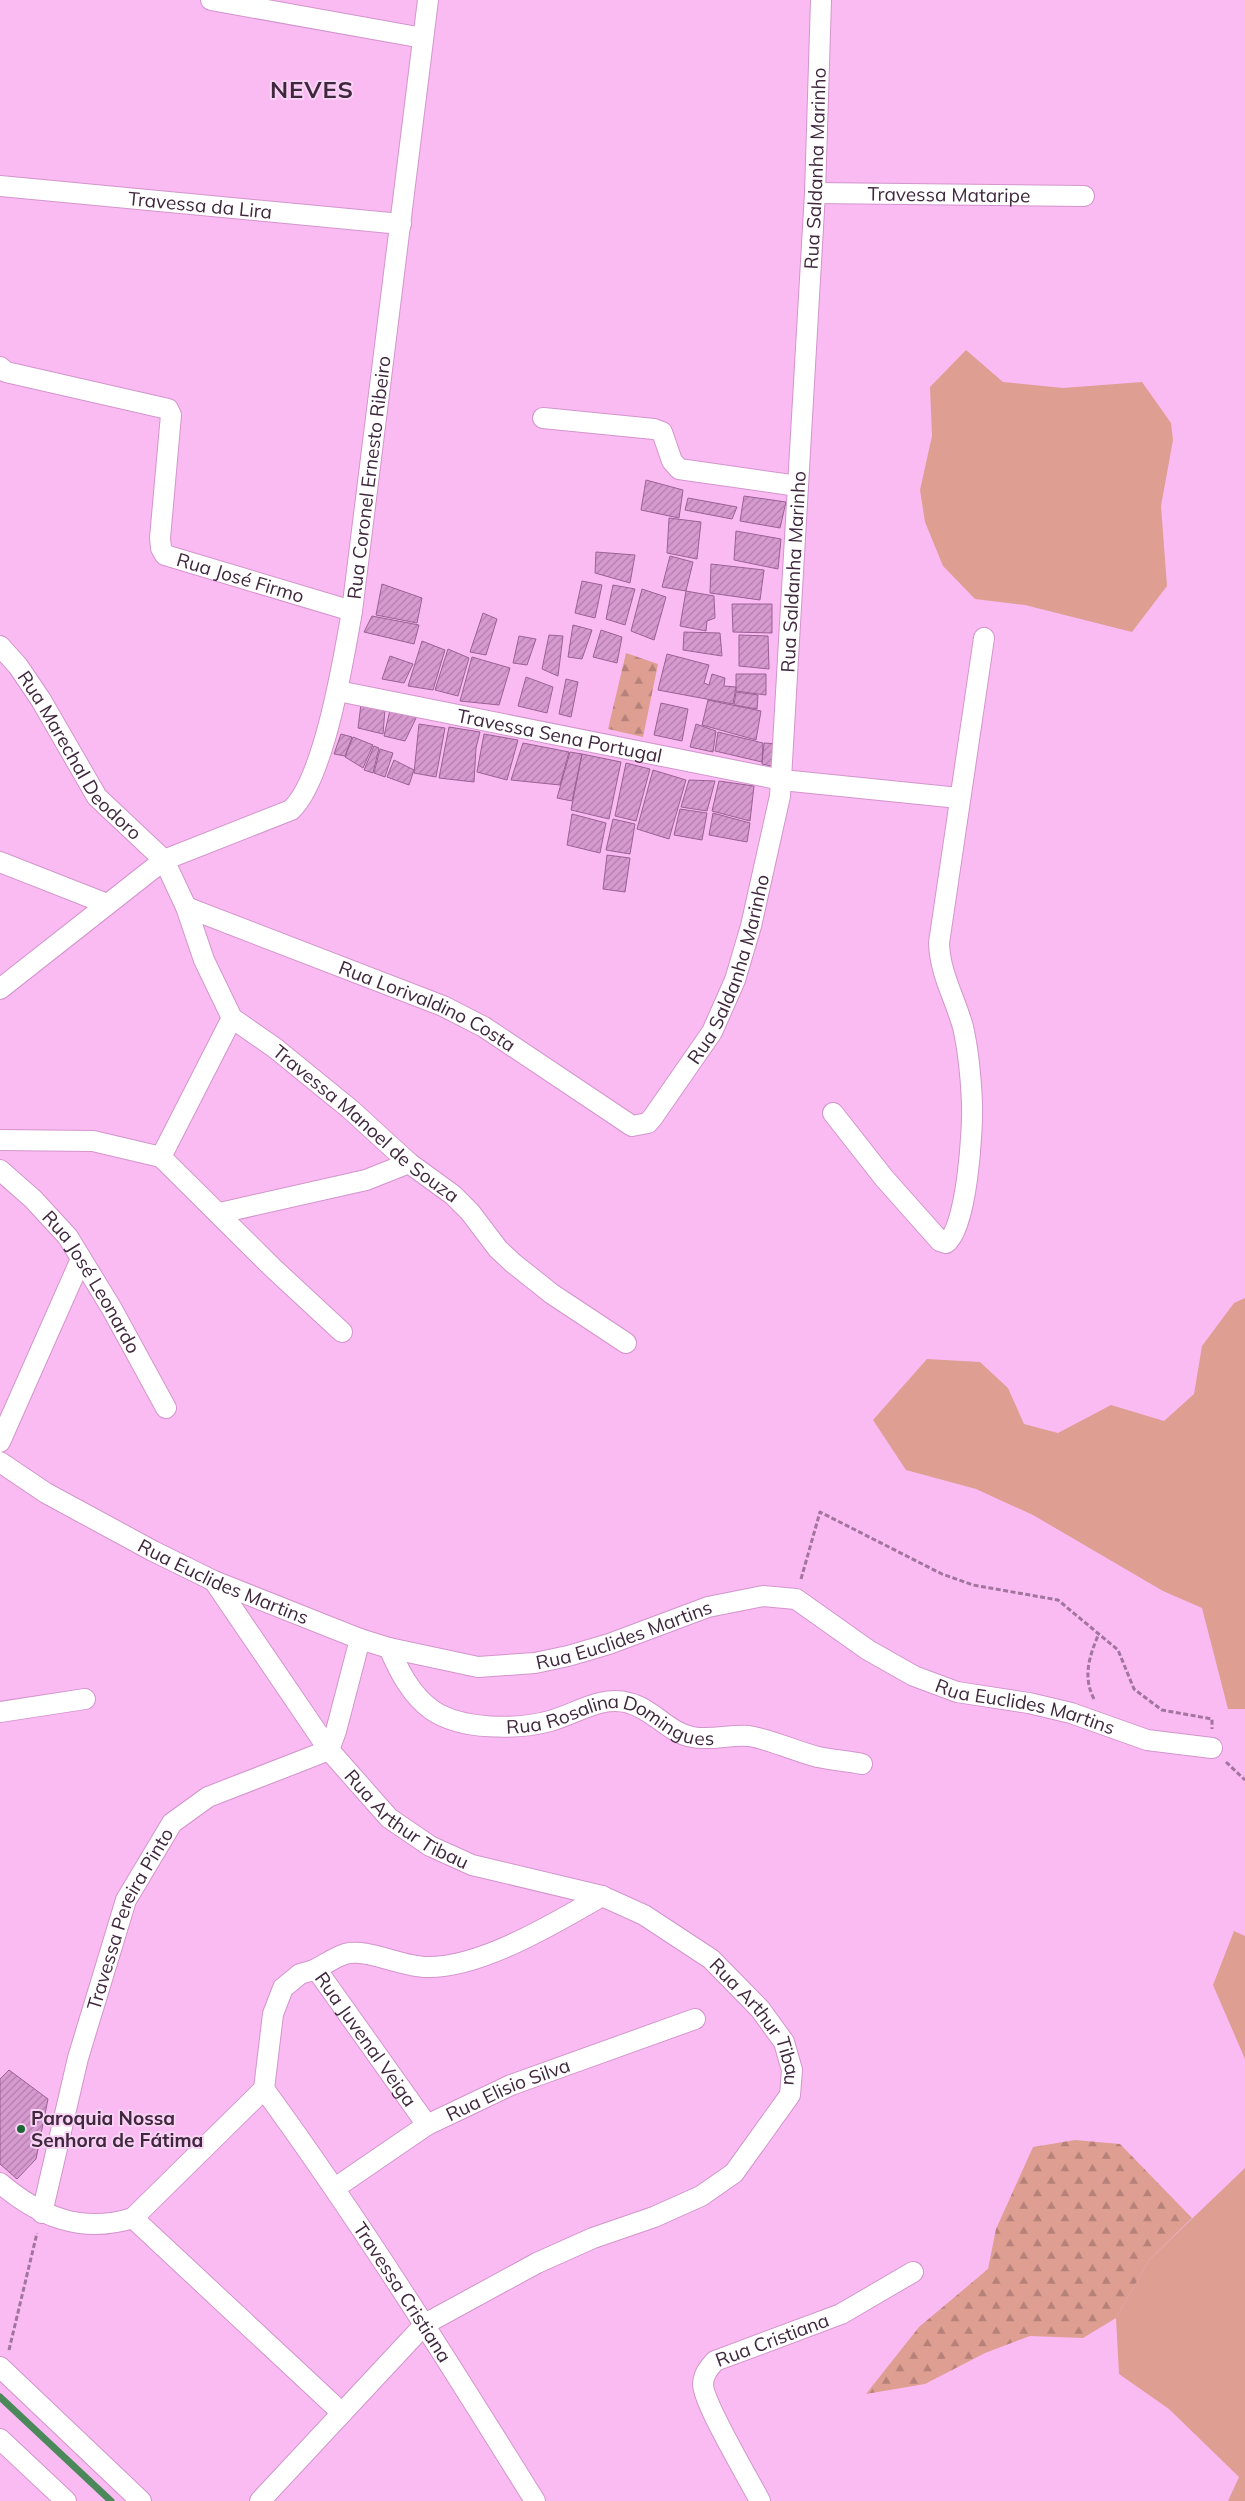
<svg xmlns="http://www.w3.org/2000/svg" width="1245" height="2501" viewBox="0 0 1245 2501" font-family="Mulish,sans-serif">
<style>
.green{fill:#de9e92}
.forest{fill:url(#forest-firs)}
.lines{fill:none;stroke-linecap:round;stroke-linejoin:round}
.stream{stroke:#4b895a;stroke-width:7}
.building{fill:url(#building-hatch);stroke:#9a6195}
.street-casing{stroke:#d295cc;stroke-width:22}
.path{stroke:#a1759d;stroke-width:3;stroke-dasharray:5 2.5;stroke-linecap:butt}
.street{stroke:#fff;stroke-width:20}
.poi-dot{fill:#1d6735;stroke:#f8d2f4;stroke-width:2}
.labels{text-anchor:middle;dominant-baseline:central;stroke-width:4;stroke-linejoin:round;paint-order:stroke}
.street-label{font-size:19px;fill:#3f273d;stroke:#f8d2f4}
.poi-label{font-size:19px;font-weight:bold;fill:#3f273d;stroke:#f8d2f4;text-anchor:start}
.district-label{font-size:24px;font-weight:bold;letter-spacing:1px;fill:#3f273d;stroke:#f8d2f4}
</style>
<defs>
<pattern id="forest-firs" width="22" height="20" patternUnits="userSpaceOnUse" patternTransform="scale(1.25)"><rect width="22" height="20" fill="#de9e92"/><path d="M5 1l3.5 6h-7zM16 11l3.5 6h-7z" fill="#b58178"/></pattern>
<pattern id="building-hatch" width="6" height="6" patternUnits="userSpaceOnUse" patternTransform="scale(1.25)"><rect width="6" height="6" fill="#d79ad0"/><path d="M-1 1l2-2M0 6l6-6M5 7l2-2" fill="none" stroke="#b07eaa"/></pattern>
</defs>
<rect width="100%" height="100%" fill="#fabbf3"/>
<!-- green -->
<path class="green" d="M966,350L1003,382L1063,388L1142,382L1171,423L1173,440L1161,506L1167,586L1132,632L1025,605L975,599L943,566L925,522L920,490L932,436L930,387Z
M1245,1298V1709H1228L1202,1608L1163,1591L1033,1515L976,1489L906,1470L873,1420L927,1359L980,1362L1008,1388L1024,1424L1058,1433L1111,1405L1164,1421L1194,1394L1202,1346L1234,1303Z
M1234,1931L1245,1936V2059L1213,1985Z
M1245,2168V2501H1228L1239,2477L1169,2409L1119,2374L1116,2318L1149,2260Z"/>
<!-- forest -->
<path class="forest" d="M626,653L658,664L643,737L608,729Z
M1075,2140L1120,2144L1192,2218L1149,2260L1116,2318L1083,2338L1030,2336L985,2353L925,2384L866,2394L919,2327L988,2269L996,2229L1033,2147Z"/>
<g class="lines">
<!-- stream -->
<path class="stream" d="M0,2397L111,2501"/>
</g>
<!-- building -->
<path class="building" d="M646,480L683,490L679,518L641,510Z
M744,496L786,502L780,528L740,521Z
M688,498L737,507L732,519L685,510Z
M669,518L701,522L697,559L667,553Z
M736,531L781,539L778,569L734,560Z
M596,552L635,555L630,583L595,573Z
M670,556L693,562L686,591L662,587Z
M711,564L764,570L760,600L710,593Z
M582,581L602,585L595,618L575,613Z
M382,584L422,598L417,623L376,615Z
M613,585L635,589L625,625L606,619Z
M642,589L666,597L654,640L631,631Z
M686,591L714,596L715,618L707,621L706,631L680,626Z
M732,604H772V633L733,632Z
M483,613L497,619L486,655L470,652Z
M372,616L419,625L414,644L364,632Z
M573,625L592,630L582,659L568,657Z
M601,630L622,637L617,663L593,657Z
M684,632L720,633L722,656L683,650Z
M549,635L563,636L558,676L542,669Z
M739,635L768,636L769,669L739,666Z
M519,636L536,639L527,665L513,663Z
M422,641L445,650L433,690L408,686Z
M448,649L469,658L458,696L435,690Z
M667,654L709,665L704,683L709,685L712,674L725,678L724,686L736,687L733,704L658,690Z
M390,656L413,664L404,683L382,679Z
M472,657L510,668L499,705L460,701Z
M736,674H766V695L736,691Z
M526,677L553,687L547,713L518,706Z
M566,679L578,682L571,717L559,714Z
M736,692L758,695L757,709L734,705Z
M708,700L761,711L756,740L702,725Z
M661,703L688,709L682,741L654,735Z
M361,704L385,709L383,734L358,728Z
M390,710L417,716L405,741L384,736Z
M419,724L445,728L436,777L414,773Z
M696,724L716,731L713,752L690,747Z
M449,727L480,732L476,748L474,782L439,778Z
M718,732L763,743L762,762L715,751Z
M341,734L352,737L345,756L334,754Z
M484,734L518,740L507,780L477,772Z
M353,737L373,745L363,768L345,757Z
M523,743L569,752L560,785L511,780Z
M764,743L780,744L779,768L762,764Z
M374,746L379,748L373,773L364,770Z
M380,749L393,753L385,777L374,773Z
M570,752L582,754L572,801L557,798Z
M582,754L621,762L609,819L571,810Z
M394,760L414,770L409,785L387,777Z
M626,763L650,769L636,821L615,816Z
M653,770L686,780L669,839L637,829Z
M689,780L715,781L707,811L681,807Z
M719,781L754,786L750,821L712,811Z
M680,809L707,813L702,840L674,835Z
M713,813L750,823L747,842L709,835Z
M572,814L606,823L600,853L567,845Z
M613,819L635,824L630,854L606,850Z
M607,855L630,858L625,892L603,889Z
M9,2070L48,2099L36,2159L17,2179L0,2164V2079Z"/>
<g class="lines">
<defs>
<g id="street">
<path d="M211,0L423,38"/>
<path id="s1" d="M0,186L401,224"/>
<path id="s2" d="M815,193L1084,196"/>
<path id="s3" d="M0,367L6,372L168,409L171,415L160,538L161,548L165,555L352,611"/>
<path d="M543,418L654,429L662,432L672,461L679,469L798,486"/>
<path id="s4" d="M0,646L18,666L41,700L97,797L164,860L186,907L204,960L232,1018L275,1048L350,1109L409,1163L453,1195L470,1212L498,1249L513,1263L552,1294L626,1343"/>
<path id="s5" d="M338,691L782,780L959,798"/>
<path d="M0,862L107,904"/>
<path id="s6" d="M186,907L443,1006L484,1027L632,1126L648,1123L653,1117L712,1032L735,980L751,926L780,796L815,193L821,0"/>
<path id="s7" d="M0,989L164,860L291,810C324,780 344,657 352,611L428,0"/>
<path d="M833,1113L884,1178L940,1241L946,1243C967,1229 973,1129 972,1103C971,1080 968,1049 963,1027C955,998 940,974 939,943L984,638"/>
<path d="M0,1140L93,1141L161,1157L274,1269L342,1332"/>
<path d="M161,1157L232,1018"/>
<path id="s8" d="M0,1170L33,1199L68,1237L112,1309L166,1408"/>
<path d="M220,1213L366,1180L409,1163"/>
<path d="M0,1442L81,1259"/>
<path id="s9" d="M0,1462L46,1493L153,1551L214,1581L360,1639L389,1648L478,1667L535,1663L568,1656L609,1644L708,1607L763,1596L796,1599L868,1650L914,1676L957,1692L1029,1703L1071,1713L1147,1740L1212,1748"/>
<path id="s10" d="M214,1581L329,1750L389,1818L430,1846L472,1865L602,1896L644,1915L711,1959L760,2009L784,2042L792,2070L790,2095L734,2173L701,2196L654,2217L593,2238L537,2263L425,2324L260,2501"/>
<path id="s11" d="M389,1648C399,1671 411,1695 432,1710C461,1730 517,1730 550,1721C576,1714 601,1695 629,1703C653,1709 669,1733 692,1737C711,1741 730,1734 749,1736C772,1740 795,1751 818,1757C832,1760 848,1761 862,1764"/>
<path d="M0,1712L85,1699"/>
<path d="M314,1970C324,1965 335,1957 345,1954C368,1948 401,1967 427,1967C481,1968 555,1923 602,1896"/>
<path id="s12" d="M264,2089C361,2222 448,2361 535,2501"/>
<path id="s13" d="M0,2183C40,2217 82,2234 133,2218L264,2089L273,2014L283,1988L300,1974L314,1970L319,1973L427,2125"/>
<path id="s14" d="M335,2188L427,2125L511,2085L695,2019"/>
<path id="s15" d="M42,2213L78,2058L126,1900L172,1823L208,1797L329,1750L336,1731L360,1639"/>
<path d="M133,2218L342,2413"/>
<path d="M0,2367L141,2501"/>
<path d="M0,2439L66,2501"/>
<path id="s16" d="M760,2501C749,2479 703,2403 703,2384C704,2373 709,2368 715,2361L841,2314L913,2272"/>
</g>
</defs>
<!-- street casing -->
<use href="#street" class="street-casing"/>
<!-- path -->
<path class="path" d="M801,1579L820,1512L942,1574L973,1585L1058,1600L1118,1650L1134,1689L1162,1710L1212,1719V1729
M1094,1699C1082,1676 1090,1655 1099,1633
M1226,1762L1245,1780
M9,2350L37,2233"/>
<!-- street -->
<use href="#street" class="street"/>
</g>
<!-- markers -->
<circle class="poi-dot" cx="21" cy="2129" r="5"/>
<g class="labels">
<!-- street labels -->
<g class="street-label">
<text stroke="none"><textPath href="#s6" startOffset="1502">Rua Saldanha Marinho</textPath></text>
<text stroke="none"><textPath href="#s2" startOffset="134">Travessa Mataripe</textPath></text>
<text stroke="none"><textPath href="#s1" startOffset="201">Travessa da Lira</textPath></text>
<text stroke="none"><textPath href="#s7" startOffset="690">Rua Coronel Ernesto Ribeiro</textPath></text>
<text stroke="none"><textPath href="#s6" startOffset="1098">Rua Saldanha Marinho</textPath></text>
<text stroke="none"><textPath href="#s3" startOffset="401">Rua José Firmo</textPath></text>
<text stroke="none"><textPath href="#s5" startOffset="226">Travessa Sena Portugal</textPath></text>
<text stroke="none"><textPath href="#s4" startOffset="136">Rua Marechal Deodoro</textPath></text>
<text stroke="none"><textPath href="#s6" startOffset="692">Rua Saldanha Marinho</textPath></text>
<text stroke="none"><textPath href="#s6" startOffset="261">Rua Lorivaldino Costa</textPath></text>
<text stroke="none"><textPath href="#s4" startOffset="615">Travessa Manoel de Souza</textPath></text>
<text stroke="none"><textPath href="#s8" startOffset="146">Rua José Leonardo</textPath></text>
<text stroke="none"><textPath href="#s9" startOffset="254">Rua Euclides Martins</textPath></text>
<text stroke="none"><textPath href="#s9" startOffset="674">Rua Euclides Martins</textPath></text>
<text stroke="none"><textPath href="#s9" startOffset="1109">Rua Euclides Martins</textPath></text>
<text stroke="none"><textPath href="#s11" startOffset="264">Rua Rosalina Domingues</textPath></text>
<text stroke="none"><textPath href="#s10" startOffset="310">Rua Arthur Tibau</textPath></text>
<text stroke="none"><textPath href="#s15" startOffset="308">Travessa Pereira Pinto</textPath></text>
<text stroke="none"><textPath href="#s10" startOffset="730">Rua Arthur Tibau</textPath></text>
<text stroke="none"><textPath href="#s13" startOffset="555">Rua Juvenal Veiga</textPath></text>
<text stroke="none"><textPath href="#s14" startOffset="200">Rua Elisio Silva</textPath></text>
<text stroke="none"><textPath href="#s12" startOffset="246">Travessa Cristiana</textPath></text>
<text stroke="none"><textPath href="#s16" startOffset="218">Rua Cristiana</textPath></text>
</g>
<!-- poi labels -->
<g class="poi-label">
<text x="31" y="2118">Paroquia Nossa<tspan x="31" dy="22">Senhora de Fátima</tspan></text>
</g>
<!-- district labels -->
<g class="district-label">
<text x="312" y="89">NEVES</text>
</g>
</g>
</svg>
